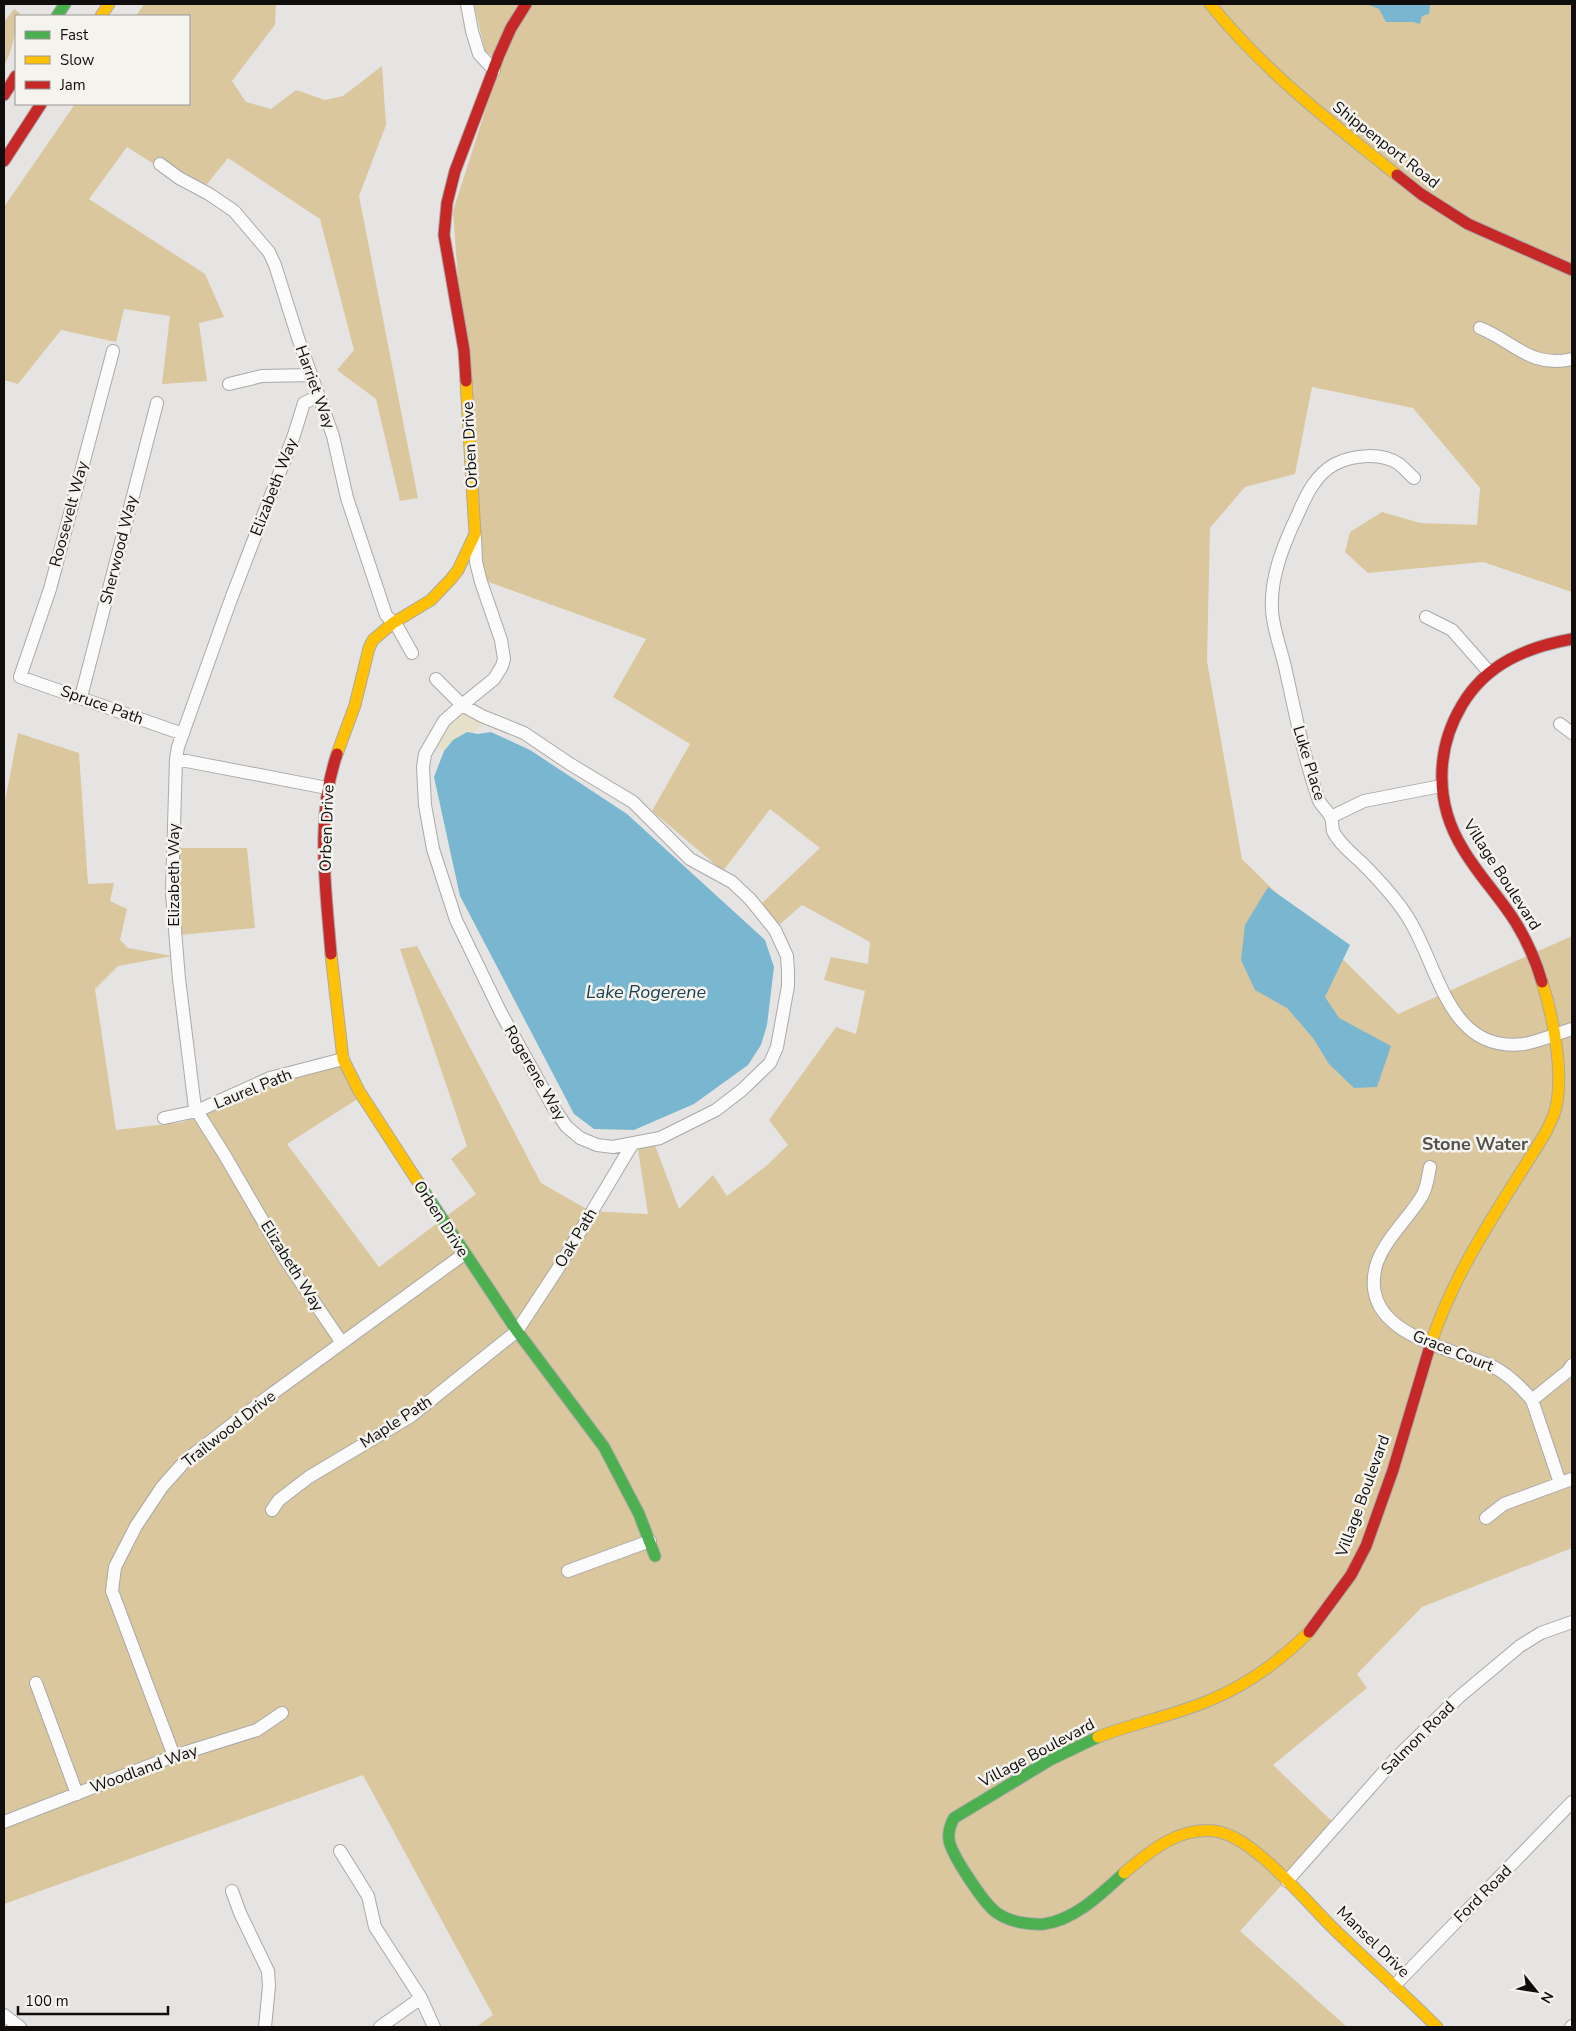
<svg xmlns="http://www.w3.org/2000/svg" width="1576" height="2031" viewBox="0 0 1576 2031" font-family="'Nunito Sans',sans-serif">
<style>
.forest{fill:#dac79d}
.sand{fill:#e6e0ca}
.water{fill:#79b6d0}
.lines{fill:none;stroke-linecap:round;stroke-linejoin:round}
.street-casing{stroke:#aaa9a7;stroke-width:14}
.fast-casing{stroke:#aaa9a7;stroke-width:13}
.slow-casing{stroke:#aaa9a7;stroke-width:13}
.jam-casing{stroke:#aaa9a7;stroke-width:13}
.street{stroke:#fbfbfb;stroke-width:12}
.fast{stroke:#4caf50;stroke-width:11}
.slow{stroke:#ffc107;stroke-width:11}
.jam{stroke:#c62828;stroke-width:11}
.rail{stroke:#b3b3b2;stroke-width:3;stroke-dasharray:10 5;stroke-linecap:butt}
.labels{text-anchor:middle;dominant-baseline:central;stroke-width:5;stroke-linejoin:round;paint-order:stroke}
.street-label{font-size:16px;fill:#0f0e0d;stroke:#f5f3ee}
.water-label{font-size:18px;font-style:italic;fill:#194051;stroke:#f5f3ee}
.neighbourhood-label{font-size:18px;font-weight:bold;fill:#53524e;stroke:#f5f3ee}
</style>
<rect width="100%" height="100%" fill="#e6e4e2"/>
<!-- forest -->
<path class="forest" d="M144,4H276L275,25L232,81L246,102L271,109L296,90L325,100L343,96L382,66L386,125L359,196L418,498L400,501L376,399L337,370L354,350L320,219L228,158L200,193L127,147L89,199L205,274L224,317L199,323L207,381L162,384L170,316L124,309L116,342L61,330L18,384L4,380V207L75,104H189V16H136Z
M474,4H1572V592L1483,562L1368,573L1345,552L1350,532L1382,512L1420,523L1477,525L1480,488L1413,408L1312,387L1295,474L1245,487L1210,528L1207,661L1242,859L1398,1014L1572,936V1548L1422,1607L1357,1674L1367,1688L1273,1765L1336,1825L1240,1931L1347,2027H476L493,2015L363,1775L4,1904V807L18,733L79,753L88,884L114,883L110,901L127,909L120,940L128,948L172,956L118,966L95,989L116,1130L183,1122L273,1085L338,1063L359,1098L287,1144L379,1267L476,1194L451,1159L467,1146L400,949L417,946L541,1183L590,1211L648,1214L637,1143L653,1140L679,1209L713,1175L727,1196L765,1167L788,1145L769,1120L836,1027L856,1034L865,991L824,980L831,957L868,964L870,942L802,905L780,924L760,905L820,848L770,809L723,871L652,811L690,744L613,697L646,639L480,579L453,211L497,74L492,56L485,51Z
M14,9L20,13L19,16H16C16,34 12,50 4,66V22Z
M176,848H247L255,928L179,935Z"/>
<!-- sand -->
<path class="sand" d="M463,713L485,721L482,727L480,726L474,733L467,731L453,740L444,751L434,745L443,730Z"/>
<!-- water -->
<path class="water" d="M1367,4H1430L1429,14L1422,16L1420,24L1413,22H1386L1379,9Z
M467,732L478,734L491,732L530,750L627,814L765,940L774,967L767,1025L761,1045L748,1065L694,1104L634,1130L594,1129L574,1114L460,896L434,777L444,751L453,740Z
M1268,887L1350,945L1325,997L1339,1018L1391,1046L1377,1087L1354,1088L1329,1064L1313,1038L1287,1008L1255,990L1241,960L1245,925Z"/>
<g class="lines">
<defs>
<path id="street" d="M467,4L472,31L479,54L494,70
M160,164L179,178L209,194L234,211L269,252L275,265L298,338L333,436L347,498L386,615L398,628L412,653
M1480,328C1513,341 1531,369 1572,359
M113,351L50,589L20,677L183,734
M229,384L262,376L311,375
M319,396L304,403L293,438L231,599L178,747L176,759L172,893L179,979L195,1108L224,1154L285,1259L342,1343
M1414,478C1409,474 1404,468 1399,464C1381,452 1353,455 1335,464C1316,474 1306,495 1298,514C1284,543 1270,577 1272,610C1273,629 1281,649 1285,667C1295,711 1303,755 1318,798C1320,806 1329,811 1331,818C1333,822 1332,827 1333,831C1339,843 1351,853 1361,862C1378,879 1394,896 1407,916C1439,965 1447,1054 1524,1044C1541,1041 1556,1034 1572,1029
M1426,617L1452,630L1489,672
M436,679L462,705L482,716L524,733L570,764L633,802L690,859L732,882L750,899L775,930L787,956L788,971V986L777,1047L770,1063L742,1090L716,1110L660,1138L613,1147L597,1145L580,1138L566,1126L552,1105L501,1013L456,920L433,849L425,805L423,767L425,754L444,721L462,705L494,679L502,666L504,659L501,640L481,582L476,562L475,537
M81,697L157,403
M1560,724L1572,733
M176,759L327,788
M1331,817L1364,801L1441,786
M164,1118L197,1111L270,1078L343,1059
M1430,1167C1428,1176 1427,1188 1422,1196C1409,1218 1383,1241 1376,1266C1358,1334 1449,1347 1492,1366C1508,1374 1521,1387 1532,1400L1560,1483
M1532,1400L1568,1371L1572,1365
M272,1510L279,1500L309,1477L411,1416L517,1331L557,1270L633,1143
M1486,1518L1504,1504L1572,1479
M568,1571L650,1541
M36,1683L77,1794
M174,1756L112,1591L115,1567L136,1526L162,1487L186,1460L269,1396L464,1254
M4,1822L174,1756L257,1730L282,1713
M340,1851L368,1896L375,1927L421,1998L434,2027
M1287,1881L1398,1756L1459,1697L1520,1646L1541,1633L1572,1622
M232,1891L240,1913L268,1971L269,1986L265,2027
M1394,1986L1572,1802
M4,2015L20,2027
M380,2027L421,1998
M1571,2027L1572,2026"/>
<path id="fast" d="M57,16L65,4
M418,1182L517,1331L604,1447L639,1514L655,1556
M1098,1737L1050,1760L954,1818C950,1825 948,1831 949,1840C951,1854 984,1904 997,1913C1010,1922 1029,1925 1044,1924C1075,1920 1102,1893 1124,1873"/>
<path id="slow" d="M1210,4C1264,71 1330,122 1397,175
M101,16L109,4
M337,754L355,705L369,648L373,640L393,623L431,600L451,579L458,570L475,534L466,381
M331,954L343,1059L359,1091L418,1182
M1430,1346C1455,1268 1504,1201 1546,1132C1549,1125 1553,1118 1555,1111C1565,1076 1553,1016 1542,982
M1098,1737C1134,1723 1172,1716 1208,1701C1245,1686 1281,1660 1309,1632
M1124,1873C1149,1852 1178,1827 1214,1831C1253,1835 1307,1903 1335,1930C1369,1963 1404,1994 1437,2027"/>
<path id="jam" d="M4,95L16,76
M4,161L41,104
M1397,175L1421,194L1468,224L1572,270
M466,381L464,350L444,235L447,203L455,171L499,55L511,28L526,4
M331,954C326,889 315,817 337,754
M1542,982C1536,961 1527,941 1516,923C1500,897 1478,875 1463,849C1435,804 1435,750 1462,705C1486,664 1527,647 1572,639
M1309,1632L1351,1575L1366,1546L1393,1470L1430,1346"/>
</defs>
<!-- street casing -->
<use href="#street" class="street-casing"/>
<!-- fast casing -->
<use href="#fast" class="fast-casing"/>
<!-- slow casing -->
<use href="#slow" class="slow-casing"/>
<!-- jam casing -->
<use href="#jam" class="jam-casing"/>
<!-- street -->
<use href="#street" class="street"/>
<!-- fast -->
<use href="#fast" class="fast"/>
<!-- slow -->
<use href="#slow" class="slow"/>
<!-- jam -->
<use href="#jam" class="jam"/>
<!-- rail -->
<path class="rail" d="M4,5L5,4"/>
</g>
<g class="labels">
<!-- street labels -->
<g class="street-label">
<text transform="translate(1386 145) rotate(38)">Shippenport Road</text>
<text transform="translate(315 387) rotate(70)">Harriet Way</text>
<text transform="translate(470 445) rotate(-93)">Orben Drive</text>
<text transform="translate(274 487) rotate(-69)">Elizabeth Way</text>
<text transform="translate(69 514) rotate(-75)">Roosevelt Way</text>
<text transform="translate(119 550) rotate(-76)">Sherwood Way</text>
<text transform="translate(102 705) rotate(20)">Spruce Path</text>
<text transform="translate(1309 763) rotate(73)">Luke Place</text>
<text transform="translate(327 828) rotate(-88)">Orben Drive</text>
<text transform="translate(174 875) rotate(-90)">Elizabeth Way</text>
<text transform="translate(1502 875) rotate(57)">Village Boulevard</text>
<text transform="translate(535 1073) rotate(60)">Rogerene Way</text>
<text transform="translate(253 1089) rotate(-22)">Laurel Path</text>
<text transform="translate(441 1219) rotate(57)">Orben Drive</text>
<text transform="translate(576 1238) rotate(-59)">Oak Path</text>
<text transform="translate(292 1266) rotate(58)">Elizabeth Way</text>
<text transform="translate(1453 1351) rotate(22)">Grace Court</text>
<text transform="translate(396 1422) rotate(-33)">Maple Path</text>
<text transform="translate(229 1429) rotate(-38)">Trailwood Drive</text>
<text transform="translate(1363 1496) rotate(-70)">Village Boulevard</text>
<text transform="translate(1418 1738) rotate(-45)">Salmon Road</text>
<text transform="translate(1037 1753) rotate(-28)">Village Boulevard</text>
<text transform="translate(144 1769) rotate(-20)">Woodland Way</text>
<text transform="translate(1483 1894) rotate(-45)">Ford Road</text>
<text transform="translate(1373 1942) rotate(44)">Mansel Drive</text>
</g>
<!-- water labels -->
<g class="water-label">
<text x="646" y="992">Lake Rogerene</text>
</g>
<!-- neighbourhood labels -->
<g class="neighbourhood-label">
<text x="1475" y="1144">Stone Water</text>
</g>
</g>
<!-- border -->
<rect width="1576" height="2031" fill="none" stroke="#0f0e0d" stroke-width="10"/>
<!-- legend -->
<rect x="15" y="15" width="175" height="90" fill="#f5f3ee" stroke="#999794"/>
<rect x="25" y="31" width="25" height="8" fill="#4caf50" stroke="#999794"/>
<text x="60" y="40" font-size="15" fill="#0f0e0d">Fast</text>
<rect x="25" y="56" width="25" height="8" fill="#ffc107" stroke="#999794"/>
<text x="60" y="65" font-size="15" fill="#0f0e0d">Slow</text>
<rect x="25" y="81" width="25" height="8" fill="#c62828" stroke="#999794"/>
<text x="60" y="90" font-size="15" fill="#0f0e0d">Jam</text>
<!-- north arrow -->
<g transform="translate(1536 1991) rotate(120)" stroke="#f5f3ee" stroke-width="4" paint-order="stroke">
<path d="M0-4L9 19L0 12L-9 19Z" fill="#0f0e0d"/>
<text y="-8" font-size="14" font-weight="bold" text-anchor="middle" fill="#0f0e0d">N</text>
</g>
<!-- scale -->
<path d="M18 2006v8h150v-8" fill="none" stroke="#0f0e0d" stroke-width="2.5"/>
<text x="25" y="2006" font-size="15" fill="#0f0e0d" stroke="#f5f3ee" stroke-width="4" paint-order="stroke">100 m</text>
</svg>
